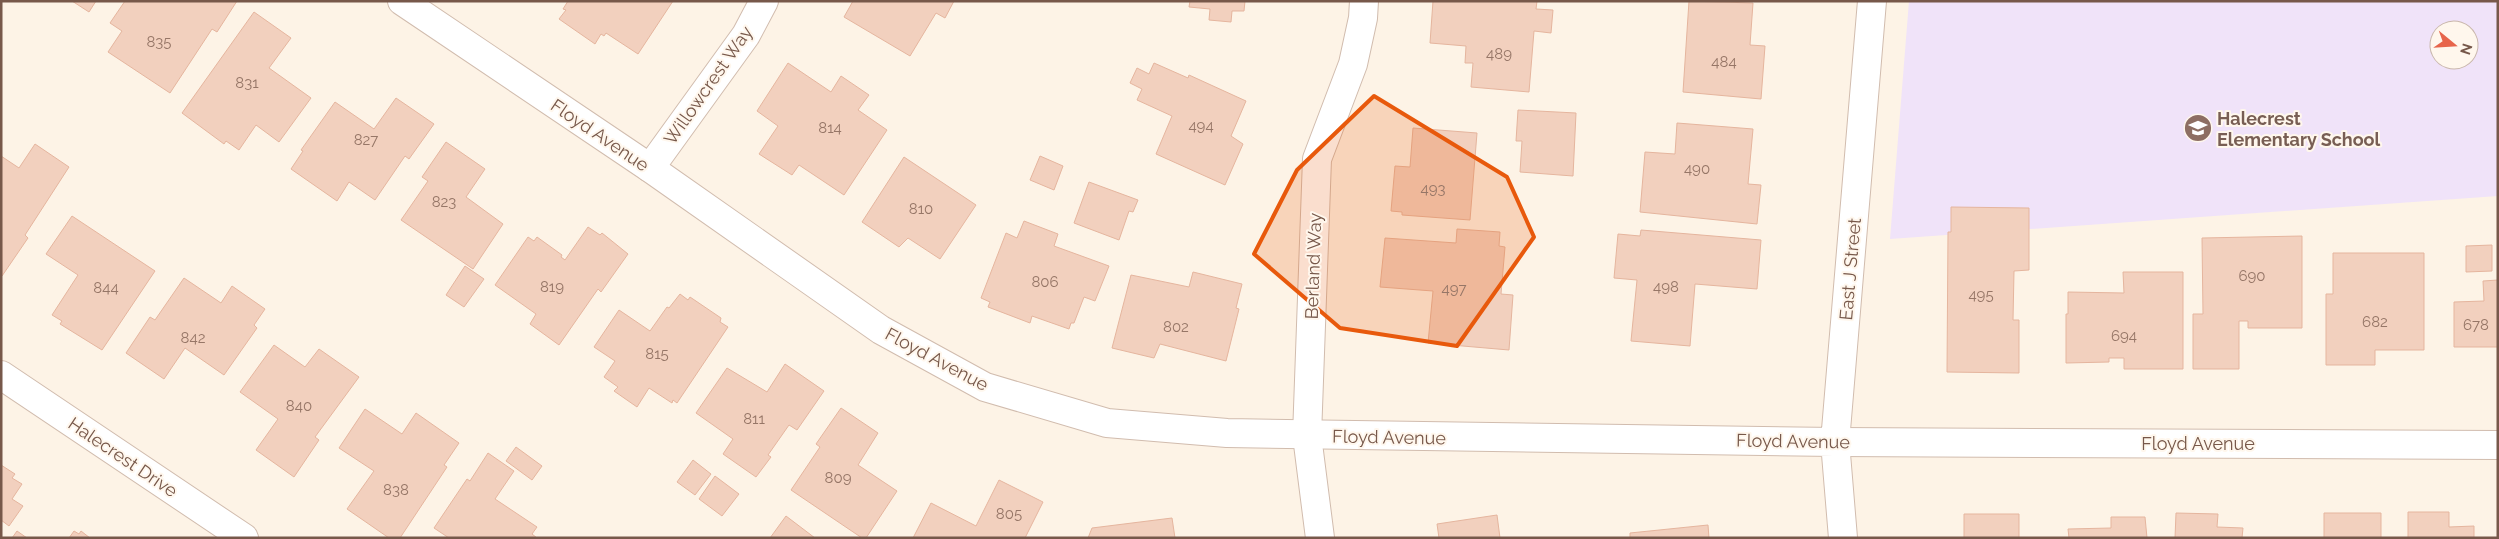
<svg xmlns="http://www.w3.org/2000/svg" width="2499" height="539" viewBox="0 0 2499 539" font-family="Raleway,sans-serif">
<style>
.education{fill:#f0e3f9;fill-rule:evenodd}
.building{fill:#f2d0be;stroke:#e5b59e}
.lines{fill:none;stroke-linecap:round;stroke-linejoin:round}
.minor-casing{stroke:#d1bcae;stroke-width:30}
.tertiary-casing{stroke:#d1bcae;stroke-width:30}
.minor{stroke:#fff;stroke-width:28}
.tertiary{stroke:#fff;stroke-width:28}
.marked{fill:#e8590c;fill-opacity:0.2;stroke:#e8590c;stroke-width:4;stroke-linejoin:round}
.labels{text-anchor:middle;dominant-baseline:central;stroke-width:4;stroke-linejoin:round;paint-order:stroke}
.number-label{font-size:15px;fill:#967667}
.street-label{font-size:18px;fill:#77584a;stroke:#fff7ed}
.education-label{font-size:18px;font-weight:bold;fill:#785e54;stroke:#fff7ed;text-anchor:start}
</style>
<rect width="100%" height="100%" fill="#fdf3e6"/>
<!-- education -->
<path class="education" d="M1909,1H2498V196L1890,239ZM2439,30H2469V60H2439Z"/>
<!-- building -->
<path class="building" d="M72,1H96L89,12Z
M125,1H237L217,32L212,29L170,93L108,52L122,31L110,23Z
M568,1H673L638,54L606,33L604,36L601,34L595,44L559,19L566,10L563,9Z
M853,1H954L945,18L936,13L910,56L844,17Z
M1190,1H1245L1244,11H1232L1231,22L1209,20L1210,9L1189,7Z
M1433,1H1537L1536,9L1553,10L1551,33L1534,31L1529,92L1471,87L1473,63H1465L1466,46L1430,43Z
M1689,1L1753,3L1750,45L1765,46L1761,99L1683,92Z
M254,12L291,38L269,68L311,98L279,142L256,125L239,150L226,141L224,144L182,113Z
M788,63L831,92L841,76L869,95L858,110L887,130L844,195L799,165L792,175L759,154L778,126L757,111Z
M1154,63L1188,78L1189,75L1246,101L1231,136L1243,144L1225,185L1156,154L1172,116L1137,100L1142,89L1130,83L1137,68L1149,74Z
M396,98L434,124L409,159L405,156L375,200L349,182L337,201L291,169L303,151L301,150L335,102L374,129Z
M1518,110L1576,113L1573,176L1520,172L1522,141H1516Z
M1677,123L1753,129L1748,184L1761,185L1757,224L1640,212L1645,152L1675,154Z
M1413,128L1477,133L1470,220L1402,215V212L1391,211L1395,166L1410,167Z
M446,142L485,169L466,197L503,224L473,269L401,220L428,181L422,177Z
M35,144L69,167L25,235L28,238L2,276L1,156L19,168Z
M1040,156L1063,166L1054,190L1030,180Z
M904,157L976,205L940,259L908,238L899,247L862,222Z
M1089,182L1138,200L1133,212L1129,211L1119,240L1074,223Z
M1951,207L2029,208V270L2014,271L2013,320H2019V373L1947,372L1948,232H1951Z
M72,216L155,271L102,350L60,324L62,321L52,315L78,275L46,254Z
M1024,221L1058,234L1054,246L1109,266L1095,301L1084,297L1074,323H1071L1069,329L1032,316L1030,323L988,307L990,302L981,298L1006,233L1017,238Z
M588,227L600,235L602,233L628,254L601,292L598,289L559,345L530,324L536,314L495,285L528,237L534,241L537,237L562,255L561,257L565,260Z
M1457,229L1500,232L1499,246L1505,247L1501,294L1513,295L1509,350L1428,343L1433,291L1380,287L1385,238L1456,243Z
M1641,230L1761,240L1757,289L1695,284L1690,346L1631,341L1637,280L1614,278L1618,234L1640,236Z
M2302,236V328H2248V321H2239V369H2193V314H2203L2202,238Z
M2492,245V271L2466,272V246Z
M2333,253H2424V350H2375V365H2326V294H2333Z
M465,266L484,279L464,307L446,295Z
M1193,272L1242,284L1236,308L1239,309L1226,361L1160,344L1154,358L1112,348L1131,275L1189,287Z
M2123,272H2183V369H2124V358H2109V362L2066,363V314H2068V292L2124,293Z
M184,278L221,303L232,286L265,309L254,325L257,328L224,375L185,348L164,379L126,353L150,317L155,320Z
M2498,280V347H2454V302L2484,301L2483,281Z
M680,294L688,300L690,297L721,318L720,322L728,327L677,403L673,400L672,403L649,388L637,407L614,391L618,387L604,377L615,361L594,347L619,310L650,331L667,307L669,308Z
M274,345L305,367L319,349L359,377L315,437L319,440L294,477L256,450L278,419L240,392Z
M785,364L824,391L797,430L789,425L768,455L771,457L756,477L723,454L733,439L696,413L727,368L767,392Z
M841,408L878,433L858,465L897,491L866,538H862L791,490L820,447L816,444Z
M365,409L402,434L416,413L459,443L444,465L447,467L400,538H389L347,509L374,471L339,448Z
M516,447L542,466L532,480L506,461Z
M488,453L514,471L495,499L537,527L532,534L537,538H449L434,528L467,479L470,481Z
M693,460L711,474L695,495L677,482Z
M1,465L15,474L12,478L22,484L12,499L23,506L9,526L1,520Z
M715,476L739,494L722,516L699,499Z
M999,480L1043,502L1025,538H913L931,503L976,526Z
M2408,512H2449V527L2474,526V538H2408Z
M2176,513L2218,514L2217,527L2243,528L2242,538H2175Z
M2324,513H2381V538H2324Z
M1964,514H2019V538H1964Z
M1497,515L1500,538H1439L1437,524Z
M786,516L815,538H770Z
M2111,517H2145L2147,538H2069L2068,529L2111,528Z
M1172,518L1175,538H1088L1092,528Z
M1708,525L1709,538H1630V533Z
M17,531L27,538H12Z
M74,531L79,534L81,531L90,538H69Z"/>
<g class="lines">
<defs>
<path id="minor" d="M650,168L746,35L764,1
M1835,442L2498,445
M1320,538L1307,436L1317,159L1353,64L1363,18L1364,1"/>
<path id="tertiary" d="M402,1L650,168L881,330L985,387L1107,423L1227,433L1835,442
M1,375L244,538
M1843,538L1835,442L1872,1"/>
</defs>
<!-- minor casing -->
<use href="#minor" class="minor-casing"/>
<!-- tertiary casing -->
<use href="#tertiary" class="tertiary-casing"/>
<!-- minor -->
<use href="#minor" class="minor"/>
<!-- tertiary -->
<use href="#tertiary" class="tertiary"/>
</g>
<!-- marked area -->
<path class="marked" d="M1374,96L1507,177L1534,237L1457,346L1340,328L1254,254L1297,170Z"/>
<!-- icons -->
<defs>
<symbol id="school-disc" viewBox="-11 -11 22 22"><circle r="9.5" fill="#8d6e63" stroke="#fff7ed"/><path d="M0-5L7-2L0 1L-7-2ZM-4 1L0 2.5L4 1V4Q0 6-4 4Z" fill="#fff"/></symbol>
</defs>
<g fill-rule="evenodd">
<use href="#school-disc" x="2182" y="112" width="32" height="32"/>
</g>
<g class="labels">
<!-- number labels -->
<g class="number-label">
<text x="159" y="42">835</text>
<text x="1499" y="54">489</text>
<text x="1724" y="62">484</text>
<text x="247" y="83">831</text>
<text x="1201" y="126">494</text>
<text x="830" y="128">814</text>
<text x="366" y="140">827</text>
<text x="1697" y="169">490</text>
<text x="1433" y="189">493</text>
<text x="444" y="202">823</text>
<text x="921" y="209">810</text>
<text x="2252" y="276">690</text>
<text x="1045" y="282">806</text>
<text x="552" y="287">819</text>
<text x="1666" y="287">498</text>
<text x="106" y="288">844</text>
<text x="1454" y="289">497</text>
<text x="1981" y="295">495</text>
<text x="2375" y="322">682</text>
<text x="2476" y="325">678</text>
<text x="1176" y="327">802</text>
<text x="2124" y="336">694</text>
<text x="193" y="338">842</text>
<text x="657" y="354">815</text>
<text x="299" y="406">840</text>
<text x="754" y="419">811</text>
<text x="838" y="478">809</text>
<text x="396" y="490">838</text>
<text x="1009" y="514">805</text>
</g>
<!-- street labels -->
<g class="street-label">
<text transform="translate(708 85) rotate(-55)">Willowcrest Way</text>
<text transform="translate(600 135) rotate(34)">Floyd Avenue</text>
<text transform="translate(1313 266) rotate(-88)">Berland Way</text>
<text transform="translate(1850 269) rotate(-85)">East J Street</text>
<text transform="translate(937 359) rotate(28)">Floyd Avenue</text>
<text transform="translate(1389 437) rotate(1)">Floyd Avenue</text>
<text transform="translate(1793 441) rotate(1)">Floyd Avenue</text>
<text x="2198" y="443">Floyd Avenue</text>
<text transform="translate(123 457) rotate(34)">Halecrest Drive</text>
</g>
<!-- education labels -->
<g class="education-label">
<text x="2217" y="118">Halecrest<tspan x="2217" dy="21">Elementary School</tspan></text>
</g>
</g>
<!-- border -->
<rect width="2499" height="539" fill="none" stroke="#77584a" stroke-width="5"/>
<!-- north arrow -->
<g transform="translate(2454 45) rotate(108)"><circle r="24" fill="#fff7ed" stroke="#c9b7ac"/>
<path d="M0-4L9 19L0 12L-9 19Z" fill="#e7654b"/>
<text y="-8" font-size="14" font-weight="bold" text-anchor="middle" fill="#77584a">N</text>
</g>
</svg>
